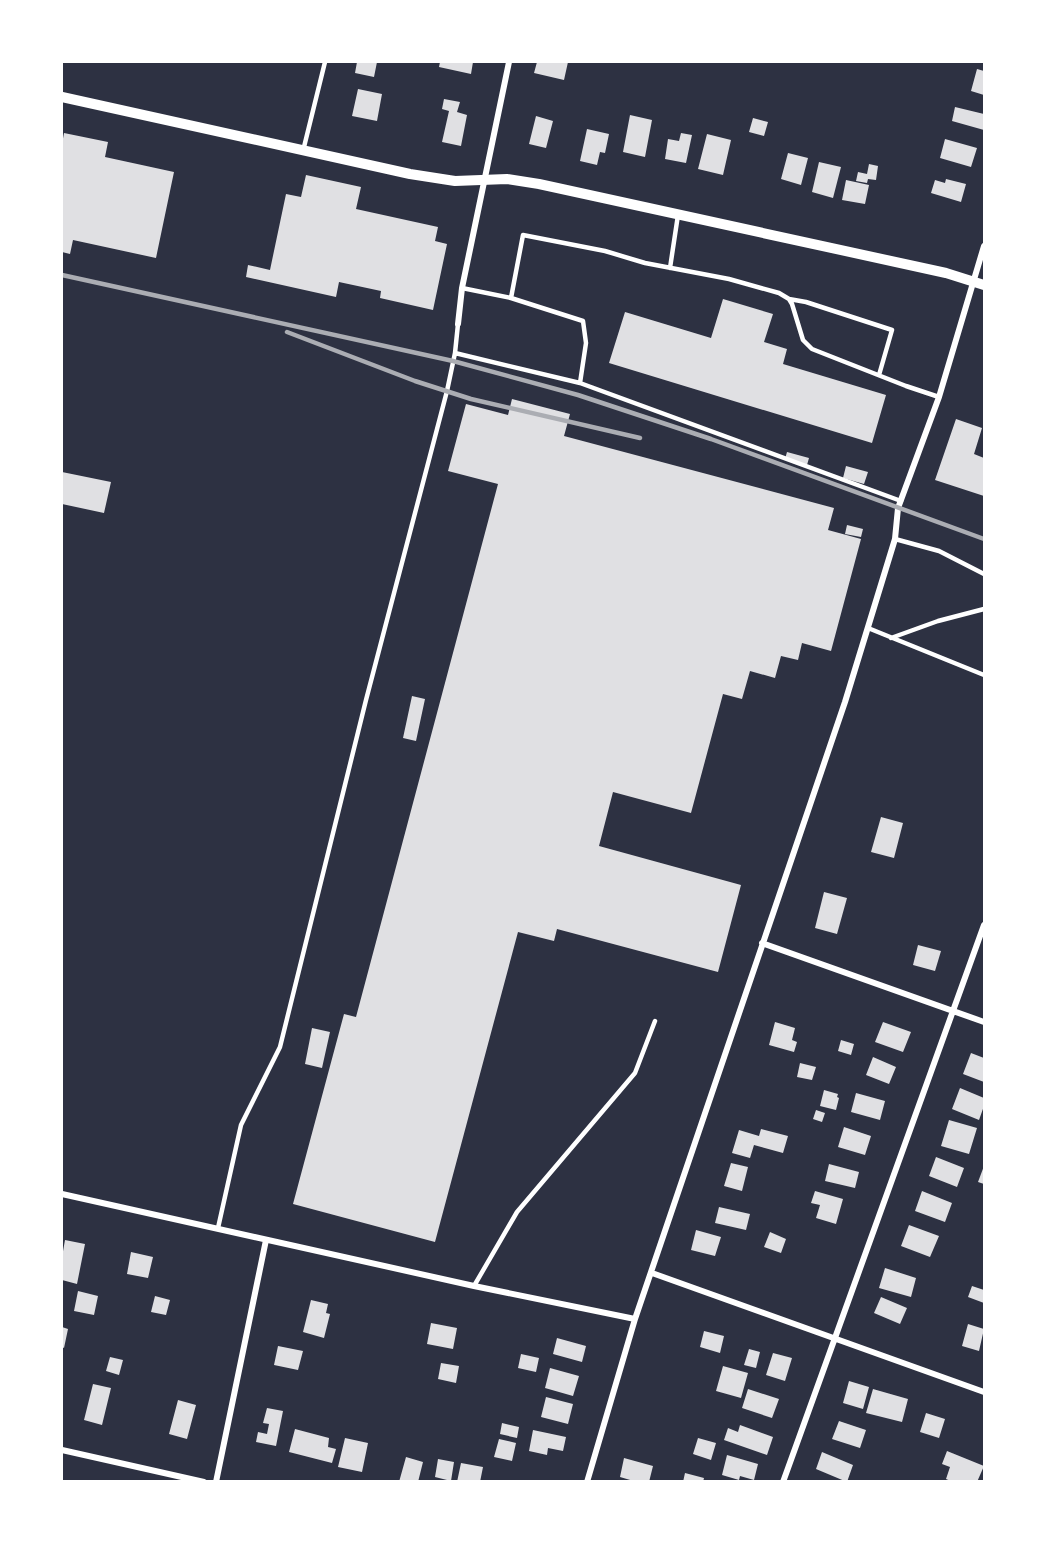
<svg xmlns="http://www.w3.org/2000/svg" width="1046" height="1543" viewBox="0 0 1046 1543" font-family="'Space Grotesk',sans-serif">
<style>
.building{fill:#e0e0e3}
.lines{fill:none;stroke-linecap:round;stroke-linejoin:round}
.service{stroke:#fff;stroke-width:4.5}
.minor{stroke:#fff;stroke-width:6}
.tertiary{stroke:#fff;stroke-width:10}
.rail{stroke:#abadb3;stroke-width:4.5}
</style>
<rect width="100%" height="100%" fill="#2d3142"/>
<!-- building -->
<path class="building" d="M357,62H377L374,77L355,73Z
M440,62H473L471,74L439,67Z
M537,62H568L564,80L534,73Z
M977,69L984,71V95L971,91Z
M358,89L382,94L377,121L352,116Z
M444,99L460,102L457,112L467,115L461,146L442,142L449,111L442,109Z
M955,107L984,114V130L952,121Z
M630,115L652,120L645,157L623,152Z
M536,116L553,121L546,148L529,144Z
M753,118L768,122L764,136L749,132Z
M587,129L609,134L605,153L600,152L597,165L580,161Z
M64,133L108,142L105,157L174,172L156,258L73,240L70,254L62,252V144Z
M681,133L692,135L686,163L665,159L668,139L679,141Z
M707,134L731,140L723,175L698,169Z
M945,139L977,148L971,167L940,158Z
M788,153L808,158L801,185L781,179Z
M819,162L841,167L833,198L812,192Z
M869,164L878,166L876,180L868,179L867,183L856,181L858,172L867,174Z
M306,175L361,187L356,209L438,227L435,241L447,244L433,310L380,298L381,291L339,282L336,297L246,277L248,265L270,270L286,194L301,197Z
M946,179L966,184L961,202L931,193L935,180L945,183Z
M846,180L869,185L865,204L842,200Z
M723,299L773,314L764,342L787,349L783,364L886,395L872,443L609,363L625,312L711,338Z
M512,399L570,414L564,436L834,508L828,530L861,539L831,651L802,643L798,660L781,656L775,678L750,671L742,699L723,694L691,813L613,792L599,846L741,885L718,972L557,929L554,941L518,932L435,1242L293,1204L344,1014L356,1017L498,484L448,471L466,404L508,415Z
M956,419L982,428L974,454L984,458V496L935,480Z
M787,452L809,458L807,465L785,459Z
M846,466L868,472L864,484L843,478Z
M62,472L111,482L104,513L62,504Z
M847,525L863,529L861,537L845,534Z
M412,696L425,699L416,741L403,738Z
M881,817L903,823L894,858L871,852Z
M824,892L847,898L837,934L815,928Z
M918,945L941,951L935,971L913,965Z
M775,1022L795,1028L792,1040L797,1042L794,1052L769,1045Z
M883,1022L911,1032L903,1052L875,1042Z
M312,1028L330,1032L322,1068L305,1064Z
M841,1040L854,1044L851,1055L838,1051Z
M971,1053L984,1058V1082L963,1074Z
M873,1057L896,1067L889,1084L866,1075Z
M800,1063L816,1067L812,1080L797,1077Z
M960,1088L984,1098V1106L979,1120L952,1109Z
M824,1090L838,1094L837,1097L839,1098L836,1110L820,1106Z
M856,1093L885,1101L880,1120L851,1112Z
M816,1110L825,1113L822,1122L813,1119Z
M949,1120L977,1128L969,1154L941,1146Z
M844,1127L871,1136L865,1155L838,1147Z
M761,1129L788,1136L783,1153L754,1145L750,1158L732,1153L739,1130L759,1136Z
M936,1157L964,1168L957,1187L929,1176Z
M731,1163L748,1167L742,1191L724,1186Z
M829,1164L859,1172L855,1188L825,1181Z
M984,1166V1184L978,1182Z
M815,1191L843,1199L836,1224L816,1218L820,1205L811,1203Z
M922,1191L952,1203L945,1222L915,1211Z
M719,1207L750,1214L746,1230L715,1223Z
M909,1225L939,1236L930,1257L901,1246Z
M696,1230L721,1237L715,1256L691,1250Z
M770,1232L786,1239L781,1253L764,1247Z
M65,1240L85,1244L77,1284L62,1280V1257Z
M131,1252L153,1257L148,1278L127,1274Z
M885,1268L916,1278L911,1297L879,1288Z
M972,1286L984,1290V1303L968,1297Z
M78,1291L98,1296L94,1315L74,1311Z
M155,1296L170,1300L166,1315L151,1312Z
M881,1297L907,1308L900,1324L874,1313Z
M311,1300L328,1304L326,1313L330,1314L324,1338L303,1332Z
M431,1323L457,1328L453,1349L427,1344Z
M968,1324L984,1329L979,1351L962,1346Z
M62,1327L68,1329L64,1348L62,1347Z
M704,1331L724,1336L720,1353L700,1347Z
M557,1338L586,1346L582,1362L553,1354Z
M278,1346L303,1351L298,1370L274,1365Z
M749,1349L760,1352L756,1368L744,1365Z
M773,1353L792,1358L785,1381L766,1375Z
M521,1354L539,1358L536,1372L518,1368Z
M110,1357L123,1360L119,1375L106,1371Z
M441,1363L459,1366L456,1383L438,1379Z
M723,1366L748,1373L741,1398L716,1391Z
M550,1368L579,1376L573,1396L545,1388Z
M849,1381L869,1387L863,1409L843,1403Z
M93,1384L111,1388L102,1425L84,1420Z
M748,1389L779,1399L772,1418L742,1408Z
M873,1389L908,1399L902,1422L866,1413Z
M546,1397L573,1404L568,1424L541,1417Z
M178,1400L196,1405L187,1439L169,1434Z
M267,1408L283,1411L276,1446L256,1442L258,1432L267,1434L269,1424L263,1423Z
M926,1413L945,1419L939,1438L920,1432Z
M839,1421L866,1430L860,1448L832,1439Z
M502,1423L519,1427L517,1438L500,1434Z
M740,1425L773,1437L767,1455L724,1440L728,1428L738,1432Z
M295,1429L329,1438L328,1447L336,1449L332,1463L289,1452Z
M533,1430L566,1437L563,1451L548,1448L547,1455L529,1451Z
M345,1438L368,1443L362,1472L338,1467Z
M698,1438L716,1443L711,1460L693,1454Z
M499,1439L516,1443L512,1461L494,1457Z
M947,1451L984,1466L977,1482H953L946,1479L950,1467L942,1464Z
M822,1452L853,1465L847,1482L816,1469Z
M727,1455L758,1464L754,1480L740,1476L739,1480L722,1475Z
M406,1457L423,1462L418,1482H399Z
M624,1458L653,1466L649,1482H637L620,1477Z
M438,1459L454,1462L451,1481L435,1477Z
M461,1463L483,1467L480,1482H457Z
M685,1473L704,1478L703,1482H683Z"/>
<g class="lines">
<!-- service -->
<path class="service" d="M303,151L325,62
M670,268L678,215
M462,288L511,298L523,235L605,251L645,263L729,279L779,293L789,299L792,304L803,340L812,349L906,386L939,397
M789,299L806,302L892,330L879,375
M455,353L580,383L586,343L583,321L511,298
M580,383L901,501
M895,539L939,551L984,574
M868,628L984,675
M891,638L938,621L984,609
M218,1228L241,1125L280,1047L366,700L447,391L455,353L458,324
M474,1286L517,1212L635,1073L655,1021"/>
<!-- minor -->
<path class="minor" d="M458,324L462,288L509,62
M762,943L984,1022
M62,1194L474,1286L635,1319
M652,1273L984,1392
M62,1450L204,1482
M216,1482L266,1240
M587,1482L635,1319L845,702L895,539L898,508L939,397L984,246
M783,1482L984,925"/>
<!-- tertiary -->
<path class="tertiary" d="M62,97L410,174L455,181L507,179L539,184L946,273L984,285"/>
<!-- rail -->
<path class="rail" d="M62,275L453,361L578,395L711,439L984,539
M287,332L415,381L471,399L640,438"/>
</g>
<!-- border -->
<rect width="1046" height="1543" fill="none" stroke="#ffffff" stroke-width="126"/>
</svg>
